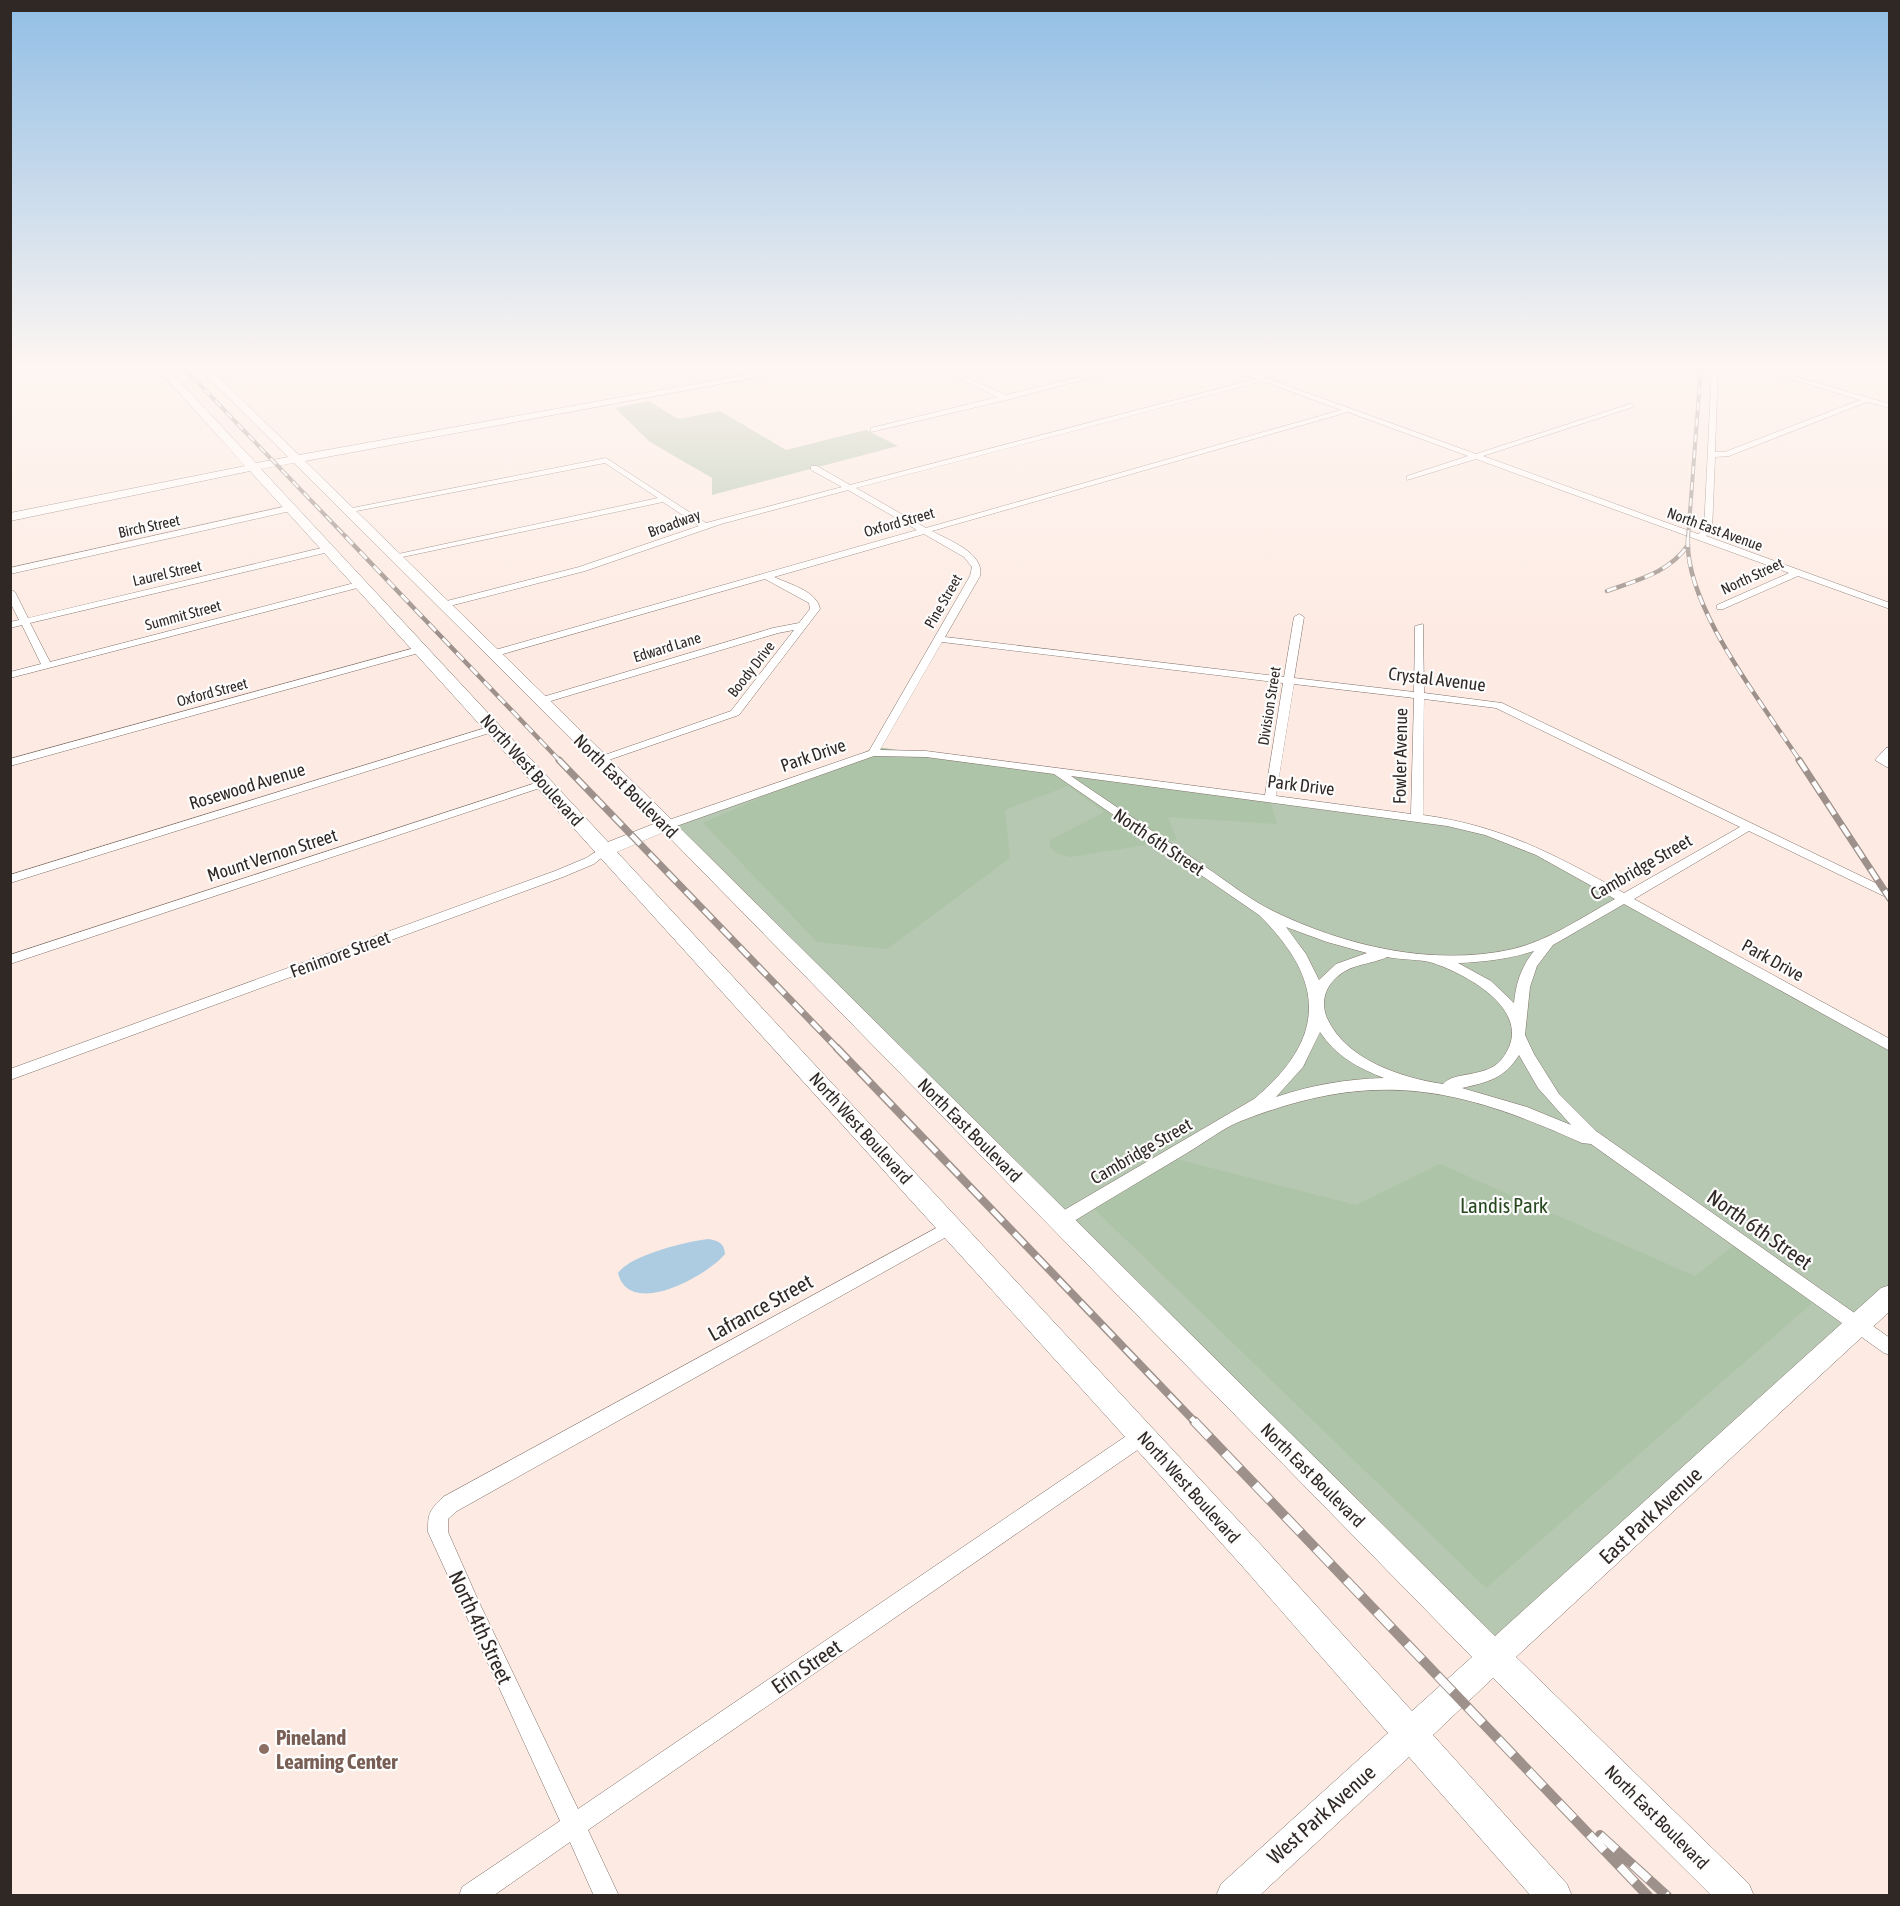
<svg xmlns="http://www.w3.org/2000/svg" width="1900" height="1906" viewBox="0 0 1900 1906" font-family="'Asap Condensed',sans-serif">
<style>
.green{fill:#b6c8b1}
.forest{fill:#aec4a8}
.water{fill:#aecce1}
.lines{fill:none;stroke-linecap:round;stroke-linejoin:round}
.street-casing{stroke:#7f6f68;stroke-width:1}
.secondary-casing{stroke:#7f6f68;stroke-width:1}
.street{fill:#fff;fill-rule:evenodd}
.secondary{fill:#fff;fill-rule:evenodd}
.rail-far4-casing{stroke:#9e918b;stroke-width:4}
.rail-far3-casing{stroke:#9e918b;stroke-width:4.5}
.rail-far2-casing{stroke:#9e918b;stroke-width:7}
.rail-far1-casing{stroke:#9e918b;stroke-width:8}
.rail-casing{stroke:#9e918b;stroke-width:10}
.rail-far4{stroke:#fcfcfc;stroke-width:2;stroke-dasharray:8;stroke-linecap:butt}
.rail-far3{stroke:#fcfcfc;stroke-width:3;stroke-dasharray:10;stroke-linecap:butt}
.rail-far2{stroke:#fcfcfc;stroke-width:4.5;stroke-dasharray:13;stroke-linecap:butt}
.rail-far1{stroke:#fcfcfc;stroke-width:5;stroke-dasharray:16;stroke-linecap:butt}
.rail{stroke:#fcfcfc;stroke-width:8;stroke-dasharray:22;stroke-linecap:butt}
.education-dot{fill:#8d6e63;stroke:#fcfcfc;stroke-width:2}
.labels{text-anchor:middle;dominant-baseline:central;stroke-width:4.5;stroke-linejoin:round;paint-order:stroke}
.far-street-label{font-size:15px;fill:#2f2825;stroke:#fcfcfc}
.street-label{font-size:18px;fill:#2f2825;stroke:#fcfcfc}
.near-park-label{font-size:21px;fill:#27471f;stroke:#fcfcfc}
.near-street-label{font-size:21px;fill:#2f2825;stroke:#fcfcfc}
.near-education-label{font-size:21px;font-weight:bold;fill:#785e54;stroke:#fcfcfc;text-anchor:start}
</style>
<rect width="100%" height="100%" fill="#fdebe3"/>
<!-- green -->
<path class="green" d="M649,401L678,419L720,411L786,450L866,430L898,446L712,495V478L650,442L615,408Z
M926,754L1475,828L1527,845L1889,1046V1295L1495,1658L667,825L840,764Z"/>
<!-- forest -->
<path class="forest" d="M876,747L1270,800L1277,824L1168,817L1177,840L1070,857L1058,854L1050,847V840L1104,812L1068,786L1005,810L1010,858L887,949L817,942L703,823Z
M1172,1158L1356,1205L1440,1164L1695,1276L1738,1242L1818,1298L1486,1588L1090,1205Z"/>
<!-- water -->
<path class="water" d="M709,1239C719,1241 724,1243 725,1254C707,1276 629,1319 618,1273C630,1255 688,1241 709,1239Z"/>
<g class="lines">
<defs>
<path id="street" d="M933,366L948,369L974,366L954,372L1006,395L1124,366H1135L1006,400L871,432V428L998,397Z
M1224,366H1233L1476,454L1633,403V407L1483,456L1698,534L1704,530L1712,366H1718L1715,452H1725L1860,400L1749,366H1759L1890,404V408L1867,402L1729,456L1715,457L1712,531L1706,536L1890,603V609L1798,576L1723,609H1717V605L1789,573L1476,459L1407,480V476L1468,456L1348,412L932,531C948,540 985,553 980,576L945,637L1284,677L1294,617L1299,614L1304,617L1294,678L1414,692L1415,626L1423,624L1424,693L1502,703L1890,890V899L1749,831L1634,899L1890,1039V1051L1624,904L1553,945L1537,966L1530,987L1525,1035L1534,1054L1559,1094L1596,1131L1890,1338V1355L1884,1353L1591,1144L1582,1143C1456,1086 1374,1069 1241,1121C1223,1128 1204,1143 1187,1153C1147,1177 1106,1201 1066,1226L1060,1227L1054,1226L1052,1221L1054,1216L1254,1099C1327,1038 1326,981 1259,915L1054,774L926,757L874,756L671,828H663L661,825L663,822L869,751L970,576L972,567L964,557L924,534L774,577C789,584 817,591 820,609L739,715L600,763L594,760L596,758L731,711L794,630L778,633L544,703H536V699L773,628L799,623L810,609L809,603L765,579L496,656H488V652L917,530L848,490L721,524L585,571L442,608L439,607V603L579,567L699,526L663,502L393,559L389,556L658,498L605,463L346,513L342,510L606,458L706,523L842,487L811,470V466H817L850,485L1256,379ZM1263,381L1341,410L926,528L856,488ZM942,642L1283,683L1265,795L926,751L880,750ZM1294,684L1414,698L1411,814L1276,796ZM1424,699L1496,708L1740,827L1624,893C1555,855 1503,826 1423,815ZM1071,776L1447,826L1485,835L1536,855L1615,899C1582,917 1550,940 1513,949C1433,967 1344,946 1271,910C1249,899 1228,882 1207,868C1162,837 1116,807 1071,776ZM1286,927L1327,942L1367,953L1336,964L1319,980L1306,954ZM1534,951C1521,967 1516,983 1514,1003L1491,981L1458,963C1484,962 1509,959 1534,951ZM1387,957C1401,960 1421,959 1433,963C1469,975 1539,1014 1501,1060C1486,1078 1454,1071 1443,1084C1402,1078 1346,1060 1327,1018C1321,1004 1324,988 1337,977C1352,963 1371,965 1387,957ZM1320,1032C1336,1056 1358,1068 1384,1078C1347,1079 1311,1085 1276,1097L1303,1067ZM1519,1055L1538,1088L1571,1125L1527,1107L1462,1088C1488,1082 1504,1079 1519,1055Z
M292,505L296,508L295,510L10,574V568Z
M330,546L333,547V551L30,623L50,662L362,581L367,584L365,586L10,678V672L41,664L22,625L10,628V622L19,620L10,602V589L15,592L28,618Z
M422,646L427,649L426,651L10,766V759Z
M495,725L499,726V730L10,883V875Z
M1890,747L1888,759L1890,769L1875,760L1886,748Z
M545,780L549,781L551,783L549,785L10,964V955Z
M605,846L611,850L594,864L563,877L10,1080V1069L555,871L586,858Z
M951,1220L957,1221L959,1226L957,1231L457,1511L448,1519V1532L478,1600L578,1809L1135,1430L1142,1428L1149,1430L1152,1436L1149,1442L588,1830L619,1896H594L570,1842L493,1896H459L462,1887L560,1821L428,1532C428,1513 429,1511 443,1497Z"/>
<path id="secondary" d="M155,366H165L256,463L288,457L197,366H207L299,455L796,366H817L305,461L673,821L1495,1636L1881,1288L1890,1285V1311L1516,1657L1749,1884L1754,1896H1712L1493,1678L1433,1735L1567,1884L1572,1896H1531L1409,1757L1259,1896H1216L1221,1884L1388,1733L1243,1567L250,471L10,521V513L245,466ZM294,463L656,823L608,842L261,469ZM664,832L1472,1657L1412,1711L1263,1547L617,852Z"/>
</defs>
<!-- street casing -->
<use href="#street" class="street-casing"/>
<!-- secondary casing -->
<use href="#secondary" class="secondary-casing"/>
<!-- street -->
<use href="#street" class="street"/>
<!-- secondary -->
<use href="#secondary" class="secondary"/>
<defs>
<path id="rail-far4" d="M182,366L347,538
M1688,538L1701,366"/>
<path id="rail-far3" d="M346,537L560,761
M1688,537C1683,605 1763,704 1800,761
M1607,591C1637,580 1669,573 1688,545"/>
<path id="rail-far2" d="M559,760L838,1049
M1799,760L1890,899"/>
<path id="rail-far1" d="M837,1048L1196,1423"/>
<path id="rail" d="M1194,1421L1648,1896
M1600,1835L1667,1896"/>
</defs>
<!-- rail-far4 casing -->
<use href="#rail-far4" class="rail-far4-casing"/>
<!-- rail-far3 casing -->
<use href="#rail-far3" class="rail-far3-casing"/>
<!-- rail-far2 casing -->
<use href="#rail-far2" class="rail-far2-casing"/>
<!-- rail-far1 casing -->
<use href="#rail-far1" class="rail-far1-casing"/>
<!-- rail casing -->
<use href="#rail" class="rail-casing"/>
<!-- rail-far4 -->
<use href="#rail-far4" class="rail-far4"/>
<!-- rail-far3 -->
<use href="#rail-far3" class="rail-far3"/>
<!-- rail-far2 -->
<use href="#rail-far2" class="rail-far2"/>
<!-- rail-far1 -->
<use href="#rail-far1" class="rail-far1"/>
<!-- rail -->
<use href="#rail" class="rail"/>
</g>
<!-- sky -->
<linearGradient id="sky" x2="0" y2="1"><stop stop-color="#91bee5"/><stop offset="0.58" stop-color="#fef6f2"/><stop offset="1" stop-color="#fef6f2" stop-opacity="0"/></linearGradient>
<rect width="1900" height="633" fill="url(#sky)"/>
<!-- markers -->
<circle class="education-dot" cx="264" cy="1749" r="6"/>
<g class="labels">
<!-- far-street labels -->
<g class="far-street-label">
<text transform="translate(899 522) rotate(-16)">Oxford Street</text>
<text transform="translate(674 523) rotate(-20)">Broadway</text>
<text transform="translate(149 526) rotate(-12)">Birch Street</text>
<text transform="translate(1715 529) rotate(20)">North East Avenue</text>
<text transform="translate(167 573) rotate(-13)">Laurel Street</text>
<text transform="translate(1752 576) rotate(-25)">North Street</text>
<text transform="translate(943 601) rotate(-60)">Pine Street</text>
<text transform="translate(183 615) rotate(-15)">Summit Street</text>
<text transform="translate(667 647) rotate(-17)">Edward Lane</text>
<text transform="translate(751 669) rotate(-52)">Boody Drive</text>
<text transform="translate(212 692) rotate(-15)">Oxford Street</text>
<text transform="translate(1269 706) rotate(-81)">Division Street</text>
</g>
<!-- street labels -->
<g class="street-label">
<text transform="translate(1437 679) rotate(7)">Crystal Avenue</text>
<text transform="translate(813 755) rotate(-19)">Park Drive</text>
<text transform="translate(1400 756) rotate(-89)">Fowler Avenue</text>
<text transform="translate(532 770) rotate(48)">North West Boulevard</text>
<text transform="translate(1301 785) rotate(7)">Park Drive</text>
<text transform="translate(247 786) rotate(-17)">Rosewood Avenue</text>
<text transform="translate(626 786) rotate(45)">North East Boulevard</text>
<text transform="translate(1159 842) rotate(34)">North 6th Street</text>
<text transform="translate(272 855) rotate(-18)">Mount Vernon Street</text>
<text transform="translate(1641 867) rotate(-30)">Cambridge Street</text>
<text transform="translate(340 954) rotate(-20)">Fenimore Street</text>
<text transform="translate(1773 960) rotate(29)">Park Drive</text>
<text transform="translate(861 1128) rotate(48)">North West Boulevard</text>
<text transform="translate(970 1130) rotate(45)">North East Boulevard</text>
<text transform="translate(1141 1151) rotate(-30)">Cambridge Street</text>
<text transform="translate(1313 1475) rotate(45)">North East Boulevard</text>
<text transform="translate(1189 1487) rotate(48)">North West Boulevard</text>
<text transform="translate(1657 1817) rotate(45)">North East Boulevard</text>
</g>
<!-- near-park labels -->
<g class="near-park-label">
<text x="1504" y="1205">Landis Park</text>
</g>
<!-- near-street labels -->
<g class="near-street-label">
<text transform="translate(1760 1229) rotate(35)">North 6th Street</text>
<text transform="translate(760 1307) rotate(-29)">Lafrance Street</text>
<text transform="translate(1650 1515) rotate(-43)">East Park Avenue</text>
<text transform="translate(481 1627) rotate(65)">North 4th Street</text>
<text transform="translate(806 1666) rotate(-34)">Erin Street</text>
<text transform="translate(1321 1814) rotate(-42)">West Park Avenue</text>
</g>
<!-- near-education labels -->
<g class="near-education-label">
<text x="276" y="1737">Pineland<tspan x="276" dy="24">Learning Center</tspan></text>
</g>
</g>
<!-- border -->
<rect width="1900" height="1906" fill="none" stroke="#2f2825" stroke-width="24"/>
</svg>
